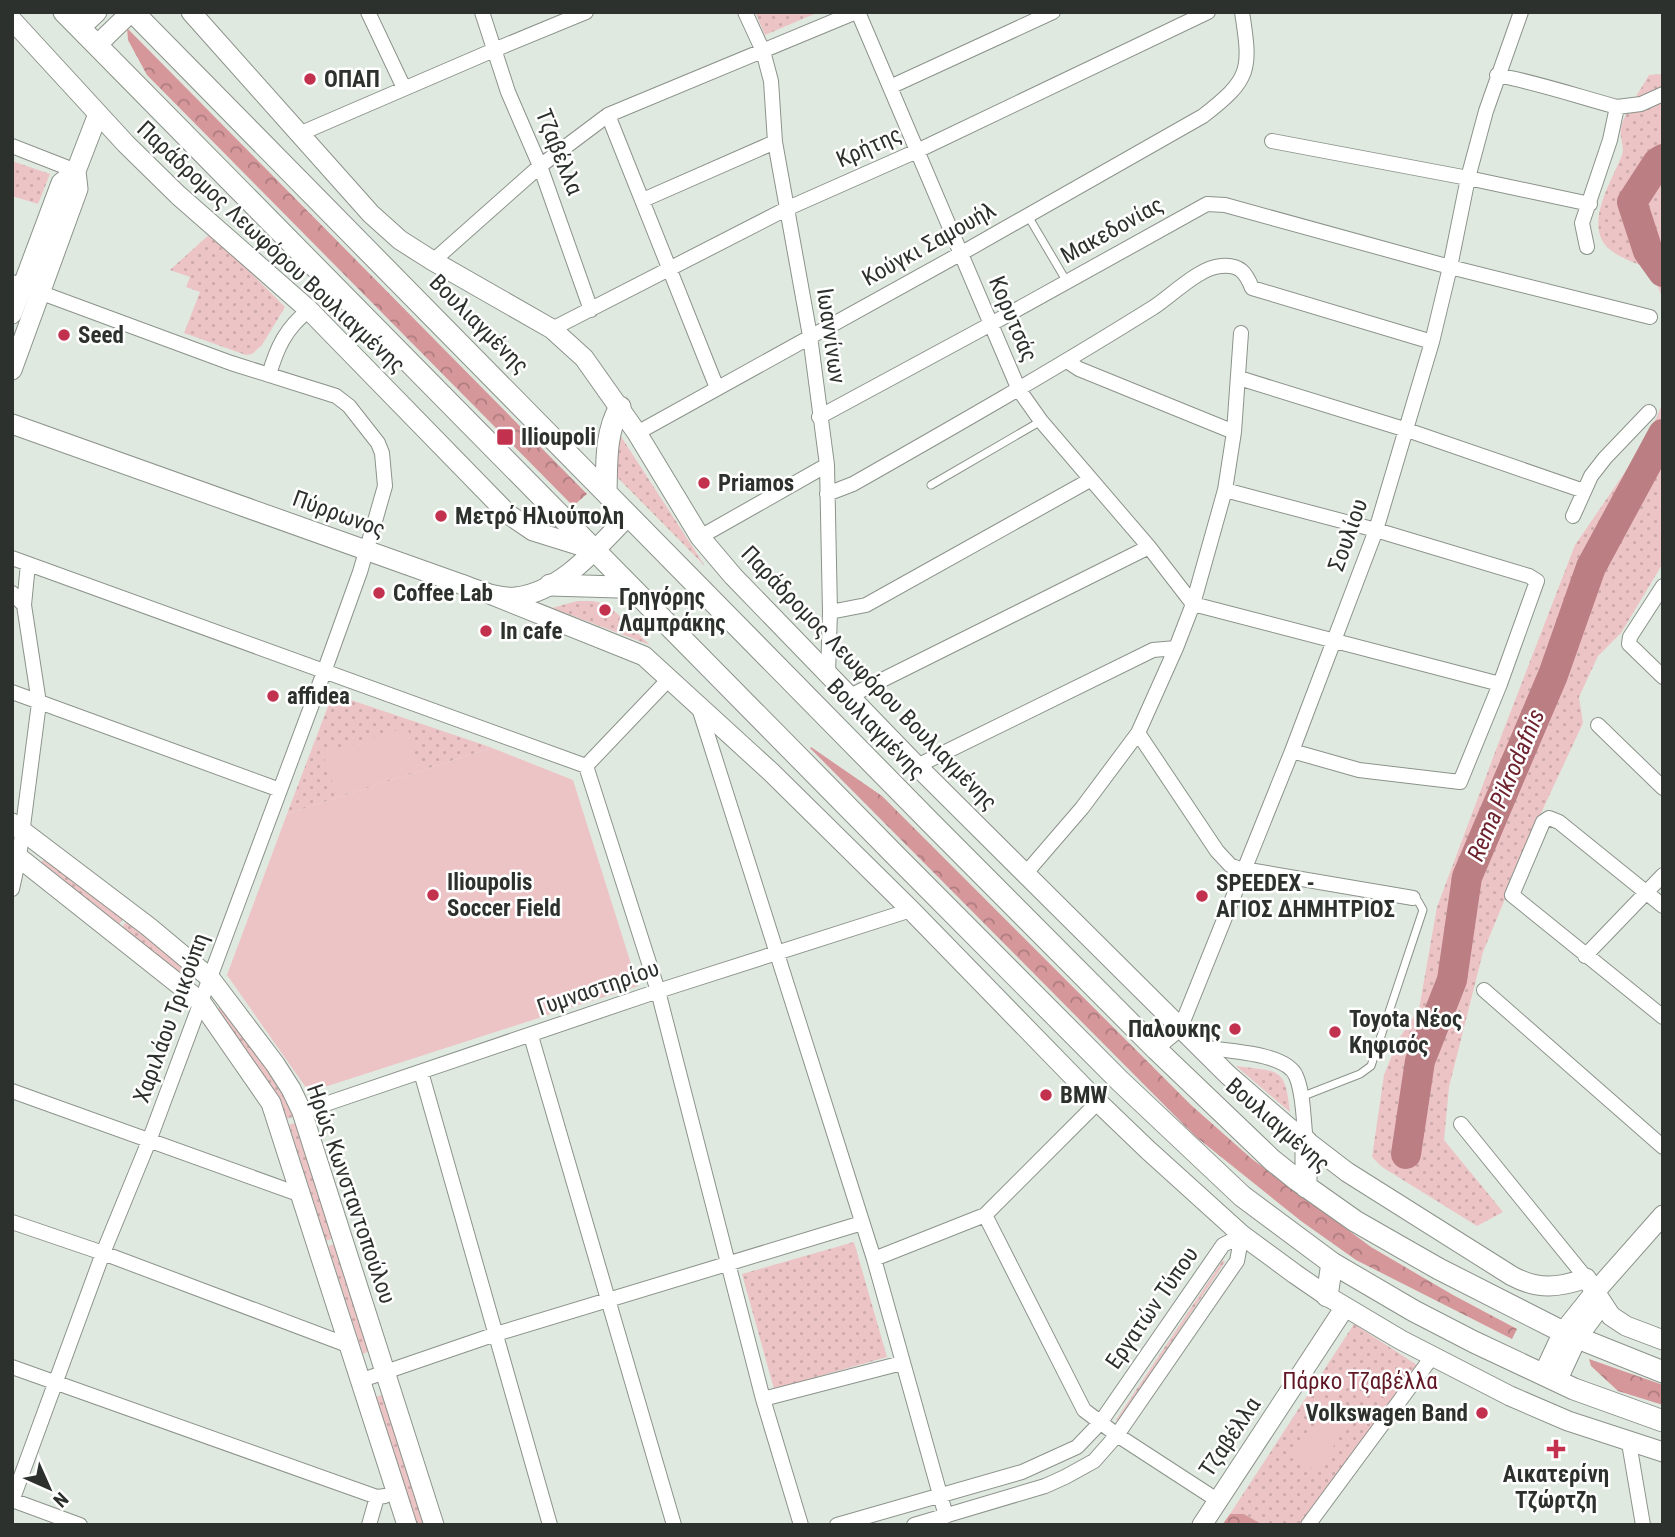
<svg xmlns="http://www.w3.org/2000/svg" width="1675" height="1537" viewBox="0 0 1675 1537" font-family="'Roboto Condensed',sans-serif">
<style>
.green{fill:url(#green-dots)}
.forest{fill:url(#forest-crowns)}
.pitch{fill:#edc4c6}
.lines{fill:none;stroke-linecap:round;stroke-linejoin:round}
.river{stroke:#bb7e82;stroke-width:30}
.lane-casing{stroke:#8b938a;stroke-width:9}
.street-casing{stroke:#8b938a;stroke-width:16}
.secondary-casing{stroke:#8b938a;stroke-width:21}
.primary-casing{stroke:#8b938a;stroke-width:23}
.lane{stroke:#fff;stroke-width:7}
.street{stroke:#fff;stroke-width:14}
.secondary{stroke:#fff;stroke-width:19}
.primary{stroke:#fff;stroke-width:21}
.poi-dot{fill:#c2314d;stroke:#fff;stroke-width:2.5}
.labels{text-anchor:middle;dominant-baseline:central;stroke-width:5;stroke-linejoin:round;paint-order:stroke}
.poi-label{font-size:23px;font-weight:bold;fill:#2d312d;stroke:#fff;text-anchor:start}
.street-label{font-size:23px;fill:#2d312d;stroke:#fff}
.park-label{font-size:23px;fill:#611724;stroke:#fff}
.water-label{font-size:24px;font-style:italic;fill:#6d222d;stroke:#fff}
</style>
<defs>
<pattern id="green-dots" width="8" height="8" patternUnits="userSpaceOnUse" patternTransform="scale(1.75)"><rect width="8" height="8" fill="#edc4c6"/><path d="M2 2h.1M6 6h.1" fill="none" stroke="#cca9aa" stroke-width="1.8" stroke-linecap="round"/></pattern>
<pattern id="forest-crowns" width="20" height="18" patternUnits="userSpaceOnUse" patternTransform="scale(1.75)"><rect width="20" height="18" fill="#d6979b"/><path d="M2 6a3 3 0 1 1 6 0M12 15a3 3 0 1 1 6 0" fill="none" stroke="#ae7c7f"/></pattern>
</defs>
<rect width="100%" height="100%" fill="#e0e9e0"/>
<!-- green -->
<path class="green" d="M755,12H819L765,35Z
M1663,74V299L1651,270C1637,263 1618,258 1607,247C1584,223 1613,179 1622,155C1625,147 1619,137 1621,128C1623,116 1642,87 1649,75Z
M12,161L50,174L38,204L12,196Z
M211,233L285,307L262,345L252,354L246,355L184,333L200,292L186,287L190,277L170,270Z
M1663,402V563L1621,633L1598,656L1579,697L1583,723L1536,824L1483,952L1449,1087L1444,1140L1503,1212L1477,1226L1382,1167L1372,1157L1384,1075L1398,1040L1419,1009L1437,907L1497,747L1575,545L1647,440Z
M620,435L705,566L614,474L612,458Z
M577,601H592L607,604L650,645L552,608Z
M342,697L487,746L488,749L287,814L330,701Z
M44,859L123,919L118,926L39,865Z
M126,922L188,970L183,977L120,929Z
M223,1005L280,1087L295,1116L287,1119L278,1101L216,1010Z
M1236,1066C1279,1072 1285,1066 1290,1112Z
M297,1122L334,1238L326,1241L289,1125Z
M854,1242L887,1357L774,1389L742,1274Z
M335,1244L370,1351L363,1354L328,1246Z
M1223,1260L1225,1262L1119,1421L1116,1420Z
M1354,1324L1417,1365L1304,1525H1263L1244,1514H1230Z
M384,1394L426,1525H417L376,1397Z"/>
<!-- forest -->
<path class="forest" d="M127,28L587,494L573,506L147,75L128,40Z
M811,747L882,796L1191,1105L1252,1159L1371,1247L1453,1295L1517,1329L1512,1339L1356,1260L1301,1221L1195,1136L810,748Z
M1589,1359L1663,1385V1405L1618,1391L1591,1366Z
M1230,1514H1244L1263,1525H1222Z"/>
<!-- pitch -->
<path class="pitch" d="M407,727L420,770L337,797L323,754Z
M487,746L573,780L638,986L309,1092L227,975L287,814L488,749Z
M1327,1407L1350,1422L1317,1471L1294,1455Z"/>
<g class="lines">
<!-- river -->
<path class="river" d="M1663,159L1658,162L1632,202L1648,251L1663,272
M1406,1154L1420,1061L1452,980L1467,877L1553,675L1591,567L1663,434"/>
<defs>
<path id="lane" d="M1028,216L1067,282
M931,485L1041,421
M1301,1097L1360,1074L1371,1066L1423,910L1418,901L1413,898"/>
<path id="street" d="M368,12L404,88
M482,12L508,92L540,166L591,310
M745,12L763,51L771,81L775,142L810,336L827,465L830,612L828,674
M858,12L1019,390L1041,421L1149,547L1193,604L1500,684
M1497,75C1538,83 1577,96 1617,107
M890,87L1053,12
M608,115L717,388
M299,134L494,50L586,12
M1272,141L1468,178L1590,204
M12,146L76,171
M643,200L775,142
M1587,247L1582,223L1610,140L1617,107L1641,104L1663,94
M433,261L540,166L608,115L856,12
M12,282L231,363L336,396L349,406L378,443L382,453L385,486L375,521L360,572L324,672L149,1141L103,1253L12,1501
M552,329L786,209L917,151L1208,12
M1067,361L1079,369L1234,432
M269,375C277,347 286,328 309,310
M1239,378L1407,430L1584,491
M819,417L991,324L1207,204L1225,205L1450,267L1650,317
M637,433L960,254L1203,116C1251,79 1251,70 1242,12
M1225,490L1376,530L1529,576L1537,581L1500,684L1460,782L1359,770L1292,751
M827,494L853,484C955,426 1055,369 1154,307C1172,295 1200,267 1221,266C1240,264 1246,273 1252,288L1432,342
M1573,516L1591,476L1605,458L1649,412
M700,537L827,465
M12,558L586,766
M1663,586L1630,637L1629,644L1663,677
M12,593L24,605L39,703L19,857L12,889
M24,605L28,564
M830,612L866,605L1090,480
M12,692L280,790
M850,696L1149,547
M699,708L874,1259L946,1516
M1598,725L1663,788
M1138,733L1217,851L1230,865L1237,868L1413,898
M586,766L658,991L763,1399L801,1525
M586,766L669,679
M917,766L1153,650L1176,648
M1026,873L1082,808L1138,733L1176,648L1193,604L1225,490L1234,432L1241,333
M1663,906L1559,822L1549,818L1543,822L1512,895L1663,1017
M1585,956L1663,875
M1484,990L1663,1147
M531,1036L674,1525
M1200,1047C1223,1051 1286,1052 1296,1076C1304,1094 1303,1121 1306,1141
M1156,1049L1180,1029L1292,751L1376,530L1432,342L1450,267L1468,178L1486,111L1521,12
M421,1072L550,1525
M12,1091L301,1195
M302,1112L658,991L911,910
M1461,1124L1586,1278
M985,1215L1084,1410L1117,1435L1217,1500
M12,1222L103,1253L350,1346
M874,1259L985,1215L1098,1102
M12,1367L377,1497
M362,1380L496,1334L862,1223
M763,1399L902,1363
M1629,1443L1643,1525
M12,1500L80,1525
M369,1525L377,1497L385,1496
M837,1525L1022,1472L1077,1447L1100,1423L1223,1245L1242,1235
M914,1525L1045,1486L1065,1477L1094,1461L1117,1435L1237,1261L1242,1235
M1308,1525L1432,1357"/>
<path id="secondary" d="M191,12L371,214L400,240L433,261L552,329L584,358L637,433L700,537L733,576L917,766L1228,1075L1287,1126L1347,1172L1512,1276C1538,1290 1559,1288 1586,1278L1611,1316L1626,1326L1663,1340
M12,20L126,144L178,195L309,310L508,514L533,531L594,550
M80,28L97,12
M97,45L131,12
M12,314L61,183L76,171
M12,370L78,189L76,171L98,114
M12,424L458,583C476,589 497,599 516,597C563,591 598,546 629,515
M482,591L644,656L771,772L911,910L1098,1102L1148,1150L1242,1235L1295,1274L1327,1296L1401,1340L1510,1396L1568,1421L1663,1452
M12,823L149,927L210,978L275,1064L291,1089L302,1112L434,1525
M12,852L201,1002L271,1103L407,1525
M1543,1375L1563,1332L1595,1292L1663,1215
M1557,1381L1577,1338L1602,1304
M1202,1525L1345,1307"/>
<path id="primary" d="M64,12L897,857L1120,1081L1242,1196L1332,1263L1414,1311L1474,1342L1574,1389L1663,1421
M133,12L933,825L1156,1049L1272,1160L1297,1180L1355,1221L1439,1269L1563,1332L1663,1372
M606,492C607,462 605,433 620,407
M550,585L618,587L634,590
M1306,1141V1187
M1327,1296L1332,1263"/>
</defs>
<!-- lane casing -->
<use href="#lane" class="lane-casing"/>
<!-- street casing -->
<use href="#street" class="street-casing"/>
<!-- secondary casing -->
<use href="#secondary" class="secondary-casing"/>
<!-- primary casing -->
<use href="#primary" class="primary-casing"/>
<!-- lane -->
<use href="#lane" class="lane"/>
<!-- street -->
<use href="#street" class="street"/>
<!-- secondary -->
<use href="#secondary" class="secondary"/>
<!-- primary -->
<use href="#primary" class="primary"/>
</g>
<!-- markers -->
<g class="poi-dot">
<circle cx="310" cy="79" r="7"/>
<circle cx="64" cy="335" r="7"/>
<rect x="496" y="428" width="18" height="18" rx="3.5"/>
<circle cx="704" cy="483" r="7"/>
<circle cx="441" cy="516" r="7"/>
<circle cx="379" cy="593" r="7"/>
<circle cx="605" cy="610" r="7"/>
<circle cx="486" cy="631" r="7"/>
<circle cx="273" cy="696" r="7"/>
<circle cx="433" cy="895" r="7"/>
<circle cx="1202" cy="896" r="7"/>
<circle cx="1235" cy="1029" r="7"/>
<circle cx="1335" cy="1032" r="7"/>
<circle cx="1046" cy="1095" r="7"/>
<circle cx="1482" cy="1413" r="7"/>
<path d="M1552.5 1438.5h7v7h7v7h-7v7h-7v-7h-7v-7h7z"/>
</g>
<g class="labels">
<!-- poi labels -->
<g class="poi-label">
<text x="324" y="79">ΟΠΑΠ</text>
<text x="78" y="335">Seed</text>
<text x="521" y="437">Ilioupoli</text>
<text x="718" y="483">Priamos</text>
<text x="455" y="516">Μετρό Ηλιούπολη</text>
<text x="393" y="593">Coffee Lab</text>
<text x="619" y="597">Γρηγόρης<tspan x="619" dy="26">Λαμπράκης</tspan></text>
<text x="500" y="631">In cafe</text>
<text x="287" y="696">affidea</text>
<text x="447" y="882">Ilioupolis<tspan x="447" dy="26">Soccer Field</tspan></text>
<text x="1216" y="883">SPEEDEX -<tspan x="1216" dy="26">ΑΓΙΟΣ ΔΗΜΗΤΡΙΟΣ</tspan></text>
<text x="1349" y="1019">Toyota Νέος<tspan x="1349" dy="26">Κηφισός</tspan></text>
<text x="1221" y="1029" text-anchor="end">Παλουκης</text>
<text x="1060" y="1095">BMW</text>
<text x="1468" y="1413" text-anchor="end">Volkswagen Band</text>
<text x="1556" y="1474" text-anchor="middle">Αικατερίνη<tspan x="1556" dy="26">Τζώρτζη</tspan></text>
</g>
<!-- street labels -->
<g class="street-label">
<text transform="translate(869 147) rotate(-24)">Κρήτης</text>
<text transform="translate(559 152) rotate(68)">Τζαβέλλα</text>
<text transform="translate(1112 230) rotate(-29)">Μακεδονίας</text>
<text transform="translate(929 244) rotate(-29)">Κούγκι Σαμουήλ</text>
<text transform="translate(271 247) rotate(43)">Παράδρομος Λεωφόρου Βουλιαγμένης</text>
<text transform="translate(1013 319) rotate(67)">Κορυτσάς</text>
<text transform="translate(479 324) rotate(45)">Βουλιαγμένης</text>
<text transform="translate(831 336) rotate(82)">Ιωαννίνων</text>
<text transform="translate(339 514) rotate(20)">Πύρρωνος</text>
<text transform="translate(1348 535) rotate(-70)">Σουλίου</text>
<text transform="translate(869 678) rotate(46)">Παράδρομος Λεωφόρου Βουλιαγμένης</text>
<text transform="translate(876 729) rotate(46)">Βουλιαγμένης</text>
<text transform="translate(598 988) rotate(-19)">Γυμναστηρίου</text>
<text transform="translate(171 1018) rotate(-70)">Χαριλάου Τρικούπη</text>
<text transform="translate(1278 1125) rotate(41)">Βουλιαγμένης</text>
<text transform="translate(351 1194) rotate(71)">Ηρώς Κωνσταντοπούλου</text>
<text transform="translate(1152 1308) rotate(-55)">Εργατών Τύπου</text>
<text transform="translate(1230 1437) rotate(-56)">Τζαβέλλα</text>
</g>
<!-- park labels -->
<g class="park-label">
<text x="1360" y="1381">Πάρκο Τζαβέλλα</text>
</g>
<!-- water labels -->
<g class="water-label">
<text transform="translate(1506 785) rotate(-67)">Rema Pikrodafnis</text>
</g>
</g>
<!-- border -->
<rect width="1675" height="1537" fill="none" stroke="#2d312d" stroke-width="28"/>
<!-- north arrow -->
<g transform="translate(49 1488) rotate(135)" stroke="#ffffff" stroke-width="5" paint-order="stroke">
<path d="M0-5L12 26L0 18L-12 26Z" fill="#2d312d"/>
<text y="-10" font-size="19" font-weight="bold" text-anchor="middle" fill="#2d312d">N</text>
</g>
</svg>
